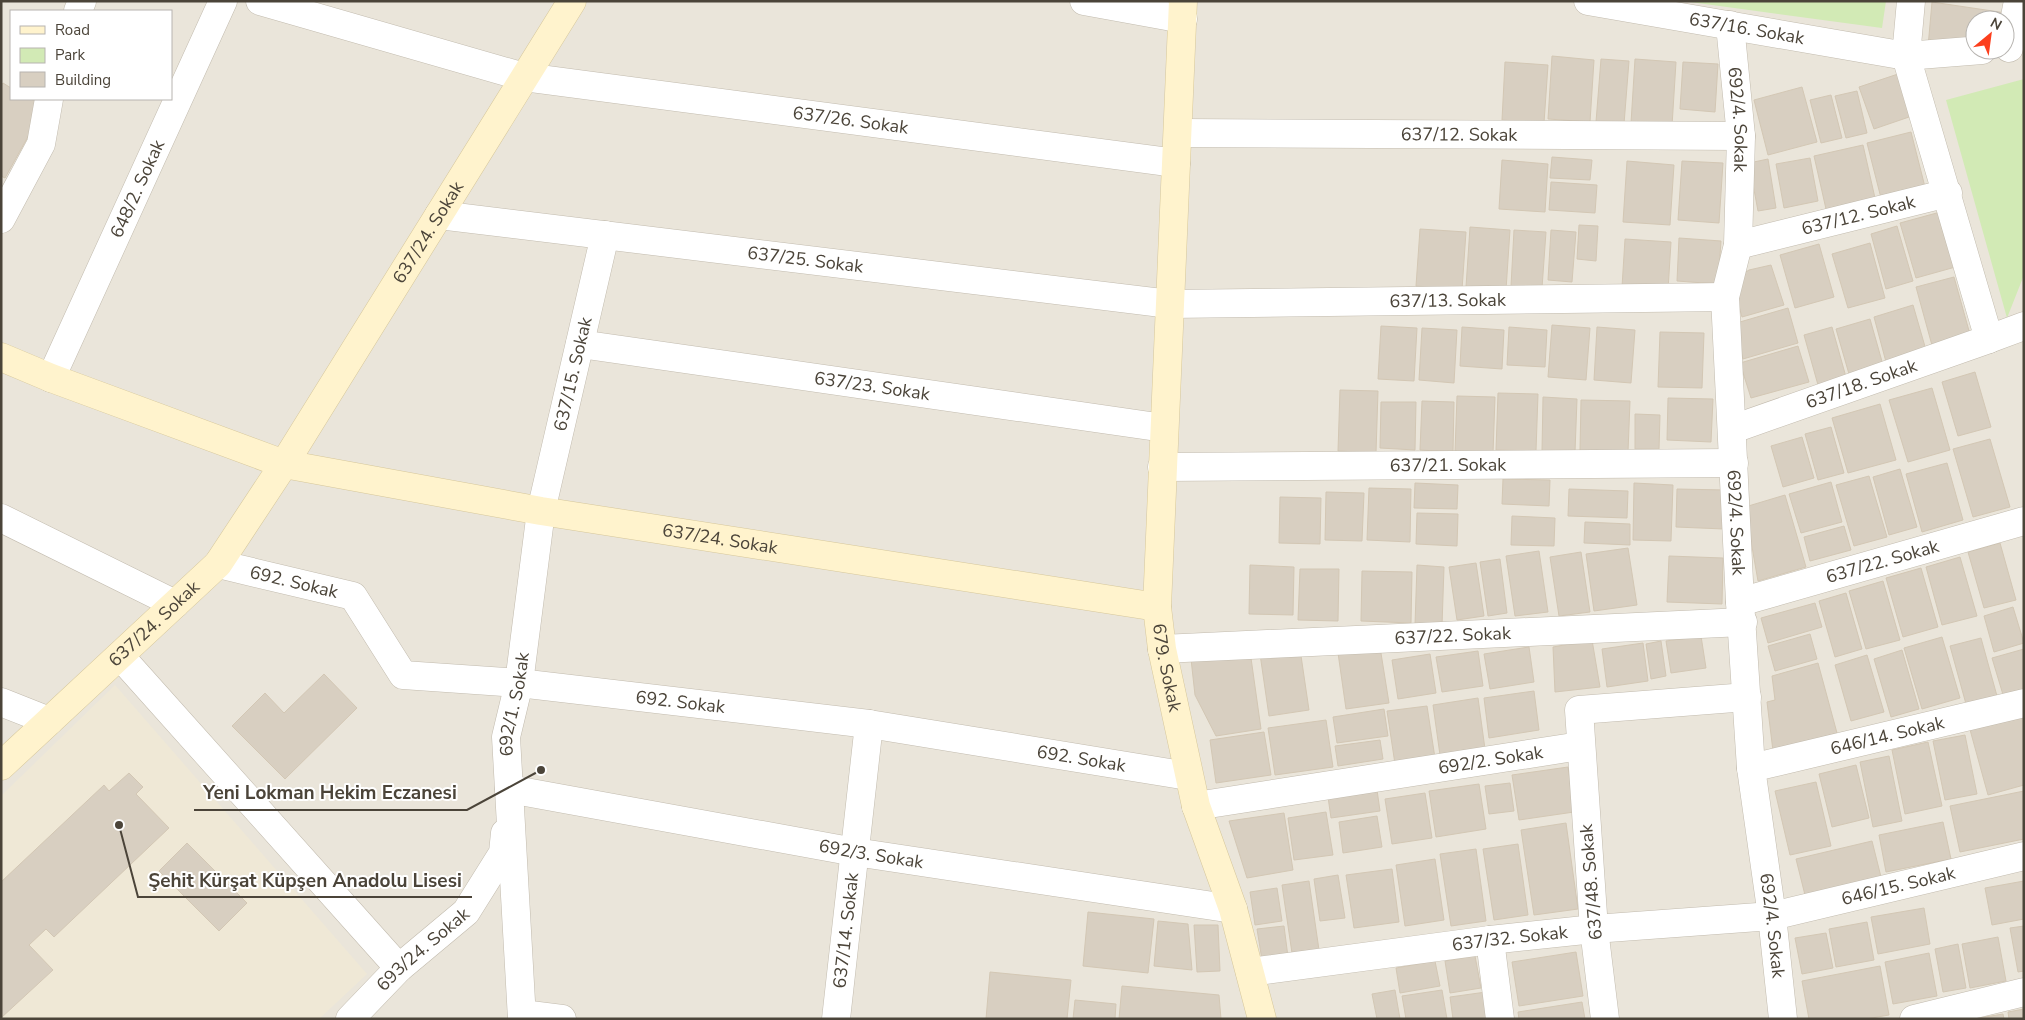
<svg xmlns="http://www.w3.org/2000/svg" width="2025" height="1020" viewBox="0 0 2025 1020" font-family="'Nunito Sans',sans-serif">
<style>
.residential{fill:#eae5da;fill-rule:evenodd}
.education{fill:#efe8d6}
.green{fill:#d2eab5}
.building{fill:#d8cfc1;stroke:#d3c7b4}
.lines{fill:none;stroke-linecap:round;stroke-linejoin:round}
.street-casing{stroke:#c2bbae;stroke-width:29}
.secondary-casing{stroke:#d6c79b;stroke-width:29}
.street{stroke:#fff;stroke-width:28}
.secondary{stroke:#fff3cd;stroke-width:28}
.labels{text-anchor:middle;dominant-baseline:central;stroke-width:4;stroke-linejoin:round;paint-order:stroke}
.street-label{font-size:18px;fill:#4b4439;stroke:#fff}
.leader{fill:none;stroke:#4b4439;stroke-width:2}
.callout-dot{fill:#4b4439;stroke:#fff;stroke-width:2}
.callout-label{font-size:19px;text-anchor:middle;font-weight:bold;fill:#4b4439;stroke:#fff;stroke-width:4;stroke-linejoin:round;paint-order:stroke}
</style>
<rect width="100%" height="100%" fill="#f6f3ec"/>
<!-- residential -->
<path class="residential" d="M1,1H2024V1019H1ZM11,11H171V99H11ZM1975,20H2005V50H1975Z"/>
<!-- education -->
<path class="education" d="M115,685L367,974L319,1019H1V796Z"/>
<!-- green -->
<path class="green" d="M1683,1H1886L1882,28Z
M2024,79V275L2007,318L1946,100Z"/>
<!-- building -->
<path class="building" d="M1932,2L2006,13L2005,20H1975V45L1928,47Z
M1552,56L1594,60L1590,122L1548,119Z
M1601,59L1629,61L1624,124L1596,122Z
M1635,59L1676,62L1672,126L1631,123Z
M1505,62L1548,65L1544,123L1502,120Z
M1683,62L1718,64L1715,112L1680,109Z
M1898,74L1912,116L1874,129L1859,87Z
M3,83L11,88V99H31L45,106L5,178L1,176V86Z
M1802,87L1817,142L1768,155L1754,100Z
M1857,91L1867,133L1846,138L1835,96Z
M1831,95L1842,138L1821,143L1810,100Z
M1911,132L1925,187L1881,198L1867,143Z
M1863,145L1875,198L1826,209L1814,156Z
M1552,157L1592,160L1590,180L1550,178Z
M1810,158L1818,201L1784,208L1776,164Z
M1768,159L1776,208L1758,211L1749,163Z
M1502,160L1548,164L1545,212L1499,209Z
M1627,161L1674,165L1670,225L1623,222Z
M1682,161L1723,163L1719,223L1678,220Z
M1551,182L1597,185L1595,213L1549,210Z
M1944,211L1959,266L1916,278L1900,223Z
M1579,225L1598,226L1596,261L1577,259Z
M1897,226L1913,281L1886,289L1871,234Z
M1470,227L1510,230L1506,290L1466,287Z
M1420,229L1466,232L1462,290L1416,286Z
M1514,230L1546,232L1542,288L1511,286Z
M1551,230L1576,232L1572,282L1548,280Z
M1679,238L1721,241L1718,284L1677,281Z
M1625,239L1671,242L1668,290L1622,287Z
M1870,243L1885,298L1848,308L1832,254Z
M1819,244L1834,297L1795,308L1780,255Z
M1771,265L1784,305L1742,317L1732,281L1749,270Z
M1954,277L1971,338L1933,349L1916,287Z
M1913,305L1926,350L1886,362L1874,317Z
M1788,308L1798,343L1743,359L1733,324Z
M1870,319L1883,365L1849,374L1836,329Z
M1552,325L1590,328L1586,380L1548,377Z
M1381,326L1417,328L1414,381L1378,379Z
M1462,327L1504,330L1502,369L1460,366Z
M1509,327L1547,330L1545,367L1507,365Z
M1597,327L1635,330L1631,383L1594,380Z
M1832,327L1846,377L1818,385L1804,335Z
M1422,328L1457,330L1454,383L1419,380Z
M1660,332L1704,333L1702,388L1658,387Z
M1798,346L1809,382L1751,398L1740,363Z
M1975,372L1991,427L1958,436L1942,382Z
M1932,388L1950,450L1908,462L1889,400Z
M1340,390L1378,391L1376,453L1338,451Z
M1498,393L1538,394L1536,451L1496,450Z
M1457,396L1495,397L1493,454L1455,452Z
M1543,397L1577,399L1575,452L1542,451Z
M1668,398L1713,399L1711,442L1667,440Z
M1581,400L1630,401L1628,452L1580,451Z
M1422,401L1454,402L1453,452L1420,450Z
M1381,402H1416L1415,450L1380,448Z
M1880,404L1896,460L1848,473L1832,418Z
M1635,414L1660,415L1659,449H1635Z
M1831,427L1844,473L1818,480L1805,434Z
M1802,437L1814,478L1783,487L1771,446Z
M1990,439L2010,507L1973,517L1953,449Z
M1947,463L1963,520L1922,532L1906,474Z
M1900,469L1917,527L1889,535L1873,477Z
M1869,476L1887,537L1854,546L1836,485Z
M1503,479L1550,480L1549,506L1502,504Z
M1831,482L1842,522L1801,533L1789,494Z
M1415,483L1458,485L1457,509L1414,508Z
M1634,483L1673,485L1671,541L1633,540Z
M1369,488L1411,489L1410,542L1367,540Z
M1569,489L1628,491L1627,518L1568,516Z
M1677,489L1725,490L1724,529L1676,527Z
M1326,492L1364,493L1362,541L1325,540Z
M1785,495L1806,567L1758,581L1745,507Z
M1280,497L1321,498L1320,544L1279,543Z
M1417,513L1458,514L1457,546L1416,544Z
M1512,516L1555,518L1554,546L1511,545Z
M1585,522L1630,524V545L1584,543Z
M1844,526L1851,550L1810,561L1804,537Z
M2000,543L2016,600L1984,608L1968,552Z
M1628,548L1637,605L1594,611L1586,554Z
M1539,551L1548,612L1515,616L1506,556Z
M1581,552L1590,612L1559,616L1550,557Z
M1669,556L1723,558L1722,604L1667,602Z
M1960,557L1977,616L1942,625L1926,567Z
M1500,559L1507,613L1488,616L1480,562Z
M1476,563L1484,616L1457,620L1449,567Z
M1250,565L1294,567L1293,615L1249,614Z
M1417,565L1444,567L1442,626L1415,625Z
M1921,568L1938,627L1903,637L1886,578Z
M1300,569H1339L1338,621L1298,620Z
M1362,571L1412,572L1411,623L1361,621Z
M1883,581L1900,640L1866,649L1849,591Z
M1846,593L1862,649L1835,657L1819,601Z
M1815,603L1822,627L1768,643L1761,618Z
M2013,607L2024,643L1994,652L1984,616Z
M1810,634L1817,659L1775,671L1768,646Z
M1701,636L1706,668L1671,673L1666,641Z
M1942,637L1960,698L1922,709L1904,648Z
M1981,638L1997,696L1966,704L1950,646Z
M1592,640L1600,687L1555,692L1553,647Z
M1661,641L1666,676L1651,679L1646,644Z
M1643,643L1648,681L1607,687L1602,649Z
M1380,647L1389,703L1346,709L1338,653Z
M1529,647L1534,682L1490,689L1484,654Z
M1300,649L1309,710L1269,716L1260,654Z
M2024,649V692L2004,698L1992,658Z
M1902,650L1919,709L1891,717L1874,659Z
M1250,651L1261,729L1216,736L1195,695L1191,659Z
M1478,651L1483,686L1442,692L1436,657Z
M1430,654L1436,693L1398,699L1392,660Z
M1867,655L1884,712L1851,721L1835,665Z
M1818,663L1837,733L1773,751L1767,702L1775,700L1772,676Z
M324,674L357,708L285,779L232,726L265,693L284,713Z
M1534,691L1539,730L1489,738L1484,698Z
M1478,698L1485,749L1440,755L1433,705Z
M1427,706L1435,758L1395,764L1387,711Z
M1384,709L1388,736L1337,743L1333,717Z
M2024,710V785L1988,795L1969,726Z
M1326,720L1333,767L1275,775L1268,728Z
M1264,732L1271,775L1216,783L1210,740Z
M1965,735L1977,794L1945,800L1933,741Z
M1380,740L1383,759L1338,766L1335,746Z
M1928,742L1942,806L1905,814L1892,750Z
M1889,756L1902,821L1873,827L1860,762Z
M1856,765L1869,818L1832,827L1819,774Z
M1568,767L1574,812L1519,820L1512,775Z
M129,773L143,787L136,794L169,828L54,937L46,929L29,945L53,970L1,1018V882L104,785L109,791Z
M1816,782L1831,846L1790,855L1775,791Z
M1510,783L1514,811L1489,814L1485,786Z
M1479,784L1486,829L1436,837L1429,791Z
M1377,790L1380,811L1331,818L1328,797Z
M2024,791V839L1960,852L1950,806Z
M1425,793L1432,838L1392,844L1385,799Z
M1326,812L1333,855L1294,860L1288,818Z
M1284,813L1293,870L1247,878L1229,821Z
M1377,816L1382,847L1343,853L1339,822Z
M1943,822L1951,859L1886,872L1879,835Z
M1566,823L1578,909L1534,915L1521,830Z
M1872,841L1882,881L1806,899L1796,859Z
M187,843L247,903L219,931L159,871Z
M1518,844L1528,915L1494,920L1483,849Z
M1476,849L1486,921L1451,926L1440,854Z
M1435,859L1444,920L1405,926L1396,865Z
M1392,869L1399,922L1354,928L1346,875Z
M1338,875L1345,918L1320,921L1314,879Z
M1309,881L1319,950L1292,953L1282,885Z
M2024,881V919L1992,925L1985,888Z
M1277,888L1282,921L1255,925L1250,892Z
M1924,908L1930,944L1878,954L1871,917Z
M1088,912L1154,919L1148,973L1083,966Z
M1158,921L1188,924L1192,970L1154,966Z
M1867,922L1874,960L1836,967L1829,929Z
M1194,925H1218L1220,971L1197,972Z
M1284,926L1288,957L1262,960L1257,929Z
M2024,926V971L2018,972L2010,928Z
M1826,933L1833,968L1802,974L1795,938Z
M1998,937L2006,981L1970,988L1962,944Z
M1958,944L1966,988L1943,992L1935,949Z
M1576,952L1583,996L1519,1006L1512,962Z
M1929,953L1937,996L1893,1004L1885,962Z
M1475,956L1481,988L1450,993L1445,961Z
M1435,961L1440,986L1400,993L1396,968Z
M1880,966L1889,1015L1866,1019H1809L1802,981Z
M990,972L1071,980L1067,1019H986Z
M1122,986L1219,995L1221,1019H1119Z
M1395,990L1400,1019H1377L1372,994Z
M1442,990L1447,1019H1406L1402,996Z
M1486,992L1490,1019H1453L1450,997Z
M1075,1000L1116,1004L1115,1019H1073Z
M1582,1002L1585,1019H1519L1518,1012Z
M2024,1009V1019H2009L2008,1012Z
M2003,1014L2004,1019H1979V1018Z"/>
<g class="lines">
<defs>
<g id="street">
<path id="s1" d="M260,1L524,77L1176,163"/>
<path d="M1084,1L1183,19"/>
<path id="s2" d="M1588,1L1906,56L1982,50"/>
<path d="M1911,1L1906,56L1989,339L2024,326"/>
<path d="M78,11L82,1"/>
<path id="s3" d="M1730,25L1741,136L1738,245L1725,297L1740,602L1751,768L1772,916L1783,1019"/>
<path d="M2009,48L2018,1"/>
<path id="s4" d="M1178,133L1741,136"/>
<path id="s5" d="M439,215L1170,304L1725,297"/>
<path d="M1,219L41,144L49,99"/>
<path id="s6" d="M1738,245L1948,193"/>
<path id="s7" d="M580,344L1164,428"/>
<path id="s8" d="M51,378L223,1"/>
<path id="s9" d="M1733,429L1989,339"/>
<path id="s10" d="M1162,467L1734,463"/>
<path d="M1,518L175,604"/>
<path id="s11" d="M218,564L353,596L403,675L519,683L869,724L1188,776"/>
<path id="s12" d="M1740,602L2024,521"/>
<path id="s13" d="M1162,649L1743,622"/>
<path d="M120,656L399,968"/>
<path d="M1,702L49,721"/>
<path id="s14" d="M1751,768L2024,703"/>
<path id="s15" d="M509,789L855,852L1233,909"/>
<path id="s16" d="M1196,806L1580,746"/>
<path d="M1490,940L1500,1019"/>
<path id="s17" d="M1250,972L1490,940L1594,929L1772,916L2024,856"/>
<path d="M522,1014L562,1019"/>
<path id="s18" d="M350,1019L399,968L466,912L503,853L505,833"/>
<path id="s19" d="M522,1019L506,737L519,683L541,511L605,235"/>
<path id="s20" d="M836,1019L869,724"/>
<path d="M1605,1019L1594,929L1579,710L1747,697"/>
<path d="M1914,1019L2024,992"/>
</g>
<g id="secondary">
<path id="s21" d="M1183,1L1157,607L1162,649L1196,806L1233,909L1262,1019"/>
<path id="s22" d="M1,357L51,378L284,464L541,511L1157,607"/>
<path id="s23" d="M1,766L218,564L284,464L572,1"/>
</g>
</defs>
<!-- street casing -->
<use href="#street" class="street-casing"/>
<!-- secondary casing -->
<use href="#secondary" class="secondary-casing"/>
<!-- street -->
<use href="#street" class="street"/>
<!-- secondary -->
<use href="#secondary" class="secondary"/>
</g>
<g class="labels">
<!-- street labels -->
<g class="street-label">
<text stroke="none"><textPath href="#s2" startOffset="161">637/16. Sokak</textPath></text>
<text stroke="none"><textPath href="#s3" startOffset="95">692/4. Sokak</textPath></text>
<text stroke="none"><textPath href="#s1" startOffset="604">637/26. Sokak</textPath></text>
<text stroke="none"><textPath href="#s4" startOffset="281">637/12. Sokak</textPath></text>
<text stroke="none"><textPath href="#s8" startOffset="208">648/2. Sokak</textPath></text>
<text stroke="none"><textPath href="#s6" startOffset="124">637/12. Sokak</textPath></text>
<text stroke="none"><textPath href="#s23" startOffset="689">637/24. Sokak</textPath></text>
<text stroke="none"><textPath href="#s5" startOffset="369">637/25. Sokak</textPath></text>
<text stroke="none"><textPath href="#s5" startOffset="1014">637/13. Sokak</textPath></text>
<text stroke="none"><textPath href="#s19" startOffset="652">637/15. Sokak</textPath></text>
<text stroke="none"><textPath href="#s9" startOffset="136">637/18. Sokak</textPath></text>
<text stroke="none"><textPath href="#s7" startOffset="295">637/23. Sokak</textPath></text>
<text stroke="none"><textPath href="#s10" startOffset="286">637/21. Sokak</textPath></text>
<text stroke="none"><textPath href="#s3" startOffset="500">692/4. Sokak</textPath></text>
<text stroke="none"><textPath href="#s22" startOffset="745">637/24. Sokak</textPath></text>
<text stroke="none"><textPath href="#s12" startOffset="148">637/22. Sokak</textPath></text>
<text stroke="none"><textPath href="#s11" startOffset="78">692. Sokak</textPath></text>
<text stroke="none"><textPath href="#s23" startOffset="209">637/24. Sokak</textPath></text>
<text stroke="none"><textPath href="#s13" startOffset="291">637/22. Sokak</textPath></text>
<text stroke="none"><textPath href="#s21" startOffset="668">679. Sokak</textPath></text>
<text stroke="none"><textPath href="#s11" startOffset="511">692. Sokak</textPath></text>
<text stroke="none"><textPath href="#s19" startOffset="316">692/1. Sokak</textPath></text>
<text stroke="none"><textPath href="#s14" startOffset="140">646/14. Sokak</textPath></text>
<text stroke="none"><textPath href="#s11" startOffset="916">692. Sokak</textPath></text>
<text stroke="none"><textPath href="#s16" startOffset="298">692/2. Sokak</textPath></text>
<text stroke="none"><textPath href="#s15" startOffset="368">692/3. Sokak</textPath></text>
<text transform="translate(1591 882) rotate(-95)">637/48. Sokak</text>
<text stroke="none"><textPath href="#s17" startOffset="655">646/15. Sokak</textPath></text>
<text stroke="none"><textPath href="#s3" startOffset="905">692/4. Sokak</textPath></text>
<text stroke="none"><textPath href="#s20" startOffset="89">637/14. Sokak</textPath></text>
<text stroke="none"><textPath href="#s17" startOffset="262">637/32. Sokak</textPath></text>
<text stroke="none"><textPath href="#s18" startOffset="101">693/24. Sokak</textPath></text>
</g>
</g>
<!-- callouts -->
<path class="leader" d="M541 770L467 810H194M119 825L138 897H472"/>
<g class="callout-dot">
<circle cx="541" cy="770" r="5"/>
<circle cx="119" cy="825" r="5"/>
</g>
<g class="callout-label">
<text x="330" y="799">Yeni Lokman Hekim Eczanesi</text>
<text x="305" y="887">Şehit Kürşat Küpşen Anadolu Lisesi</text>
</g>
<!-- border -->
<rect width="2025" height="1020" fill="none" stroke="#4b4439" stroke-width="5"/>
<!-- legend -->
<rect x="10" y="10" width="162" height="90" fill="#ffffff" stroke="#b7b4b0"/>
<rect x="20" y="26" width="25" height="8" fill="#fff3cd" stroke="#b7b4b0"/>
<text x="55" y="35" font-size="15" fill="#4b4439">Road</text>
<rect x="20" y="48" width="25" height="15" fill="#d2eab5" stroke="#b7b4b0"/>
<text x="55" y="60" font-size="15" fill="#4b4439">Park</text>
<rect x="20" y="72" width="25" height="15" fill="#d8cfc1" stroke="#b7b4b0"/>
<text x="55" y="85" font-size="15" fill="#4b4439">Building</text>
<!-- north arrow -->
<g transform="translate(1990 35) rotate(29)"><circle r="24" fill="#ffffff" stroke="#b7b4b0"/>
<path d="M0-4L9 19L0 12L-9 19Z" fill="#fc3f1d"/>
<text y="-8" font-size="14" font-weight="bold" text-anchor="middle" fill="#4b4439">N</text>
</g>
</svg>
